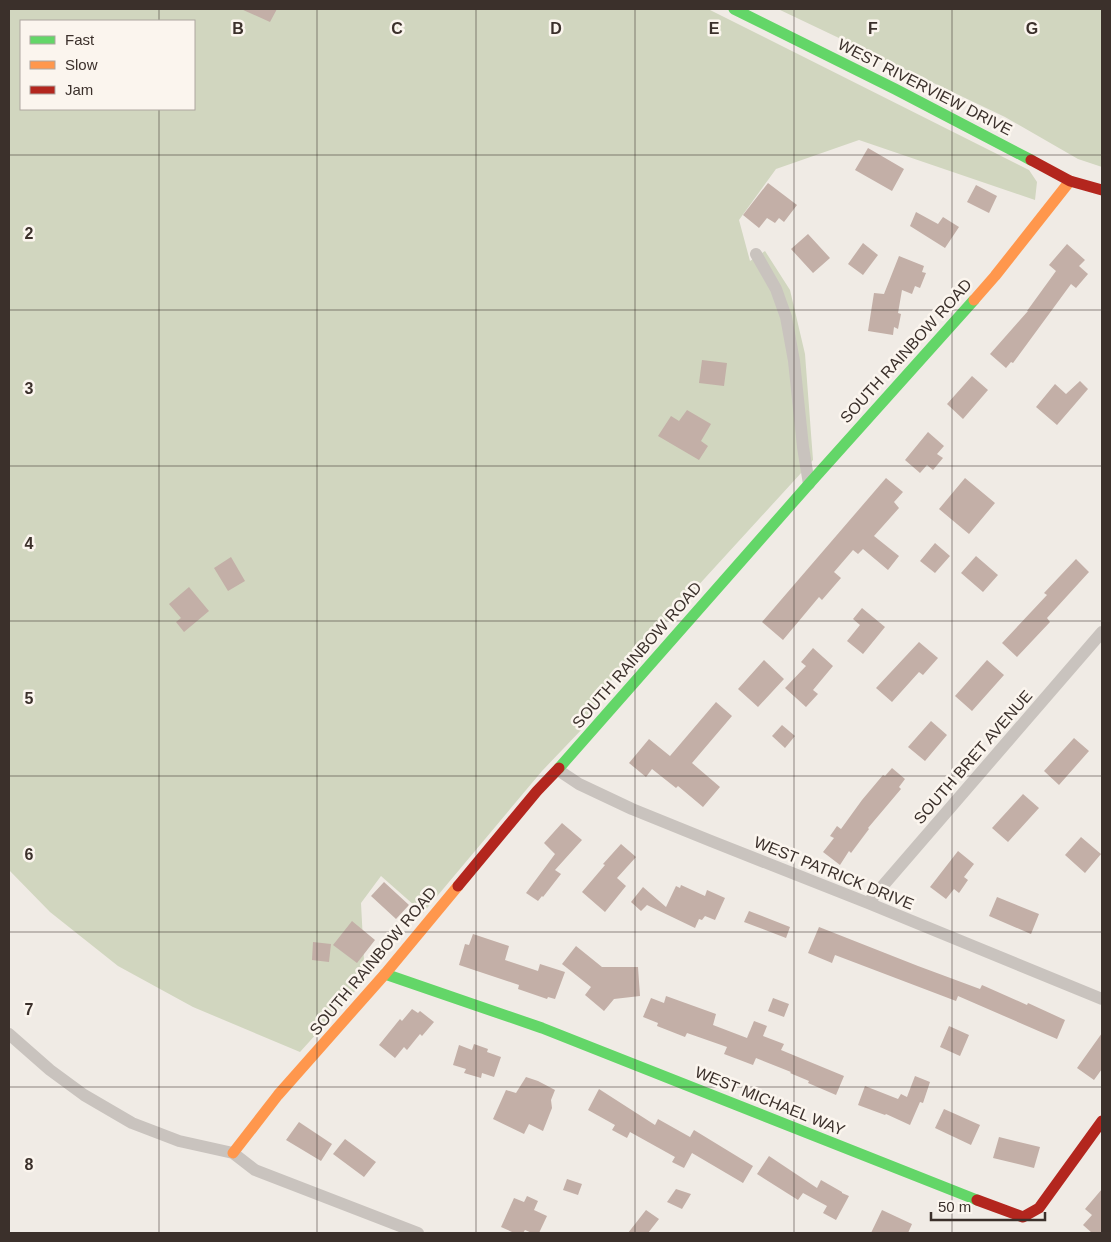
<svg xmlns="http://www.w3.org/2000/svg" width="1111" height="1242" viewBox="0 0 1111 1242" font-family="Helvetica,sans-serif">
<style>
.green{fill:#d1d6bf;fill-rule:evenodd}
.building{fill:#c3afa7}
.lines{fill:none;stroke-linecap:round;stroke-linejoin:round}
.street{stroke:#c9c3be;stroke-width:12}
.fast{stroke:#63d668;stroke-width:11}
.slow{stroke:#ff974d;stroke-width:11}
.jam{stroke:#b3261e;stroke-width:11}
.grid{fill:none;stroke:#3b302b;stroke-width:1;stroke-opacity:0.55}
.labels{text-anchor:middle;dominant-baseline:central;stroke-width:5;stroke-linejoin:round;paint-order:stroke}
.street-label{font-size:16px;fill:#3b302b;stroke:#fbf5ee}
.grid-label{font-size:16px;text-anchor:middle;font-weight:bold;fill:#3b302b;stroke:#fbf5ee;stroke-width:5;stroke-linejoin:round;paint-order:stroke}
</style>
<rect width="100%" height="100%" fill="#f0ebe5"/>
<!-- green -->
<path class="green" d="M9,9H708L1029,170L1037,182L1035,200L859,140L776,169L739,220L750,261L765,251L790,290L805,354L813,460L609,683L584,727L542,771L423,913L381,876L361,903L365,980L300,1052L193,1007L118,966L50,912L9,870ZM21,21H194V109H21Z
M778,9H1102V167L1078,159L1005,117Z"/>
<!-- building -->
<path class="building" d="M241,9H277L270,22Z
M868,148L904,169L892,191L855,170Z
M768,183L797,205L784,222L779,218L775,223L767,218L759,228L743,215Z
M976,185L997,196L989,213L967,202Z
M916,212L938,224L943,217L959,227L945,248L910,226Z
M808,234L830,258L813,273L791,249Z
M863,243L878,255L863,275L848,264Z
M1067,244L1085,260L1079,266L1088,274L1076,288L1071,284L1013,363L1011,362L1006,368L990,354L1028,311H1027L1056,271L1049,265Z
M899,256L924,266L922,272L926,273L920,288L915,286L912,294L902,290L898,313L901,314L898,329L894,327L893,335L868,331L874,293L884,294Z
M702,360L727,363L724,386L699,383Z
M972,376L988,390L963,419L947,404Z
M1080,381L1088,389L1057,425L1036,407L1055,384L1066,394Z
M687,410L711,424L701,441L708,446L699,460L658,436L671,416L679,421Z
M928,432L944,446L937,454L943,458L933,470L927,465L920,473L905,460Z
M886,478L903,492L894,502L899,508L874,536L899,556L888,570L863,549L858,554L853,550L834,572L841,578L822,600L819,597L783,640L762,622Z
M965,478L995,503L969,534L939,509Z
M935,543L950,556L935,573L920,561Z
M976,556L998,575L983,592L961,573Z
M231,557L245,581L228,591L214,568Z
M1076,559L1089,572L1047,618L1050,622L1017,657L1002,643L1047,595L1044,593Z
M189,587L209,611L184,632L176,622L181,618L169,604Z
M862,608L885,627L863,654L847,641L860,625L853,619Z
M919,642L938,658L923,675L919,672L892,702L876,688Z
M813,648L833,666L813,690L818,694L806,707L785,688L806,666L801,662Z
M764,660L784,679L758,707L738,689Z
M987,660L1004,675L972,711L955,696Z
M716,702L732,716L692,763L720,787L703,807L678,786L676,788L652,769L646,777L629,763L649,739L670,756Z
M931,721L947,735L925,761L908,747Z
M782,725L795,736L785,748L772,736Z
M1074,738L1089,751L1059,785L1044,771Z
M892,768L905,779L899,787L901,789L868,828L869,829L851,853L849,851L840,865L823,852L834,838L830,836L837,826L841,829L862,800L883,775L885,776Z
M1023,794L1039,808L1008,842L992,828Z
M562,823L582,840L555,870L561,874L543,897L542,896L538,901L526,893L555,854L544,843Z
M1081,837L1101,854L1085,873L1065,855Z
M621,844L636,857L617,878L626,886L605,912L582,892L605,865L603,864Z
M958,851L974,864L964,877L968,880L959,893L954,889L946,899L930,887Z
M384,882L409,905L396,919L371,896Z
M681,885L705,896L707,890L725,898L715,920L705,916L702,920L699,919L695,928L647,905L641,911L631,902L643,887L666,907L676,886L680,888Z
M997,897L1039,914L1031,934L989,916Z
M749,911L790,927L786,938L744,922Z
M352,921L375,940L357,963L333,945Z
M819,927L918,966L980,989L982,985L1027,1005L1028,1003L1065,1020L1057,1039L958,996L956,1001L835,955L832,963L808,953Z
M473,934L509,946L505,960L538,971L540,964L565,972L555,999L548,997L547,999L518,989L519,985L459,965L465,944L469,945Z
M313,942L331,944L329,962L312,960Z
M576,946L602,967H638L640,996L614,999L604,1011L585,995L591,987L562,964Z
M666,996L716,1014L713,1025L747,1038L754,1021L767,1026L763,1036L784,1044L781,1050L844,1076L836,1095L808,1083L809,1081L790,1073L791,1072L756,1058L753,1065L724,1054L727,1047L687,1033L685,1037L657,1026L658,1023L643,1017L651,998L664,1003Z
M773,998L789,1004L784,1017L768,1011Z
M412,1009L418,1013L420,1011L434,1022L422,1036L420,1034L407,1050L404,1047L395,1058L379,1045L400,1019L402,1021Z
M949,1026L969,1035L960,1056L940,1047Z
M1102,1033V1069L1094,1080L1077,1068Z
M474,1044L488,1049L487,1052L501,1057L494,1077L482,1073L481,1078L464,1073L466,1069L453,1065L459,1045L472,1050Z
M915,1076L930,1082L923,1103L920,1102L910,1125L886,1114L885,1115L858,1105L865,1086L898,1099L901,1094L907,1097Z
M526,1077L538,1081L555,1090L551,1100L552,1108L543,1131L529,1124L524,1134L493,1119L506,1090L516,1093Z
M599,1089L655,1125L658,1119L690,1137L694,1130L753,1166L743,1183L692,1153L684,1168L672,1162L675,1157L630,1132L627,1138L612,1130L615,1125L588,1110Z
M944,1109L980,1125L971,1145L935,1128Z
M299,1122L332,1144L321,1161L286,1140Z
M999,1137L1040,1147L1034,1168L993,1158Z
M345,1139L376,1162L364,1177L333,1154Z
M769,1156L817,1188L821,1180L842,1192V1193L849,1196L836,1220L823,1213L827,1206L803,1193L798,1200L757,1174Z
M567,1179L582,1184L578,1195L563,1190Z
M676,1189L691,1194L682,1209L667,1202Z
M1102,1189V1233H1092L1083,1225L1092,1215L1085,1209Z
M527,1196L538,1201L534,1210L547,1216L539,1233H532L525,1230L523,1233H512V1232L501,1227L514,1198L524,1202Z
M646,1210L659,1219L648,1233H628Z
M882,1210L912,1224L908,1233H871Z"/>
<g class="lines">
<!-- street -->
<path class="street" d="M756,254L776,289L786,317L794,361L803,447L809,484
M558,770L579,784L632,809L711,841L868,903L1102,999
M868,903L1102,632
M9,1034L50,1070L84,1095L132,1123L179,1141L233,1153L255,1170L418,1233"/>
<!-- fast -->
<path class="fast" d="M734,9L895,89L1031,160
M559,768L809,484L974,300
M385,974L542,1028L977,1200"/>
<!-- slow -->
<path class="slow" d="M974,300L995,276L1070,181
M233,1153L278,1095L385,974L458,886"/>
<!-- jam -->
<path class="jam" d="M1031,160L1070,181L1102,190
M458,886L537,791L559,768
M977,1200L1023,1217L1039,1208L1102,1121"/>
</g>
<!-- grid -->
<path class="grid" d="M159,9V21M317,9V1233M476,9V1233M635,9V1233M794,9V1233M952,9V1233M159,109V1233M9,155H1102M9,310H1102M9,466H1102M9,621H1102M9,776H1102M9,932H1102M9,1087H1102"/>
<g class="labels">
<!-- street labels -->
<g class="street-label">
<text transform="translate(925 87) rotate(27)">WEST RIVERVIEW DRIVE</text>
<text transform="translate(906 351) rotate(-48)">SOUTH RAINBOW ROAD</text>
<text transform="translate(637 655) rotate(-49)">SOUTH RAINBOW ROAD</text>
<text transform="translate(973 757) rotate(-49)">SOUTH BRET AVENUE</text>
<text transform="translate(834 873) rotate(22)">WEST PATRICK DRIVE</text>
<text transform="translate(373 961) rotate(-50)">SOUTH RAINBOW ROAD</text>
<text transform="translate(770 1101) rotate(22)">WEST MICHAEL WAY</text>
</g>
</g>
<g class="grid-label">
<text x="238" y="34">B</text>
<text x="397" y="34">C</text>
<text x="556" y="34">D</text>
<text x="714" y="34">E</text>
<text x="873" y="34">F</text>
<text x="1032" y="34">G</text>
<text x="29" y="239">2</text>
<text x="29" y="394">3</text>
<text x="29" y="549">4</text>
<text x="29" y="704">5</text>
<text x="29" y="860">6</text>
<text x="29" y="1015">7</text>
<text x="29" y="1170">8</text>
</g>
<!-- border -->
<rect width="1111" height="1242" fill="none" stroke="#3b302b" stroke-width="20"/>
<!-- legend -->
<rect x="20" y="20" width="175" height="90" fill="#fbf5ee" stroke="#aea6a0"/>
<rect x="30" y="36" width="25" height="8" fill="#63d668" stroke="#aea6a0"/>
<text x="65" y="45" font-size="15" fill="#3b302b">Fast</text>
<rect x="30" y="61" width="25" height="8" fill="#ff974d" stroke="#aea6a0"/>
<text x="65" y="70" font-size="15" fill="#3b302b">Slow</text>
<rect x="30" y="86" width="25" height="8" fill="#b3261e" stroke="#aea6a0"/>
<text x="65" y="95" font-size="15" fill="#3b302b">Jam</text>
<!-- scale -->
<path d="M931 1212v8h114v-8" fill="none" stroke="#3b302b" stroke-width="2.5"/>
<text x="938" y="1212" font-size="15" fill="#3b302b" stroke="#fbf5ee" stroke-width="4" paint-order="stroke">50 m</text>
</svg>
